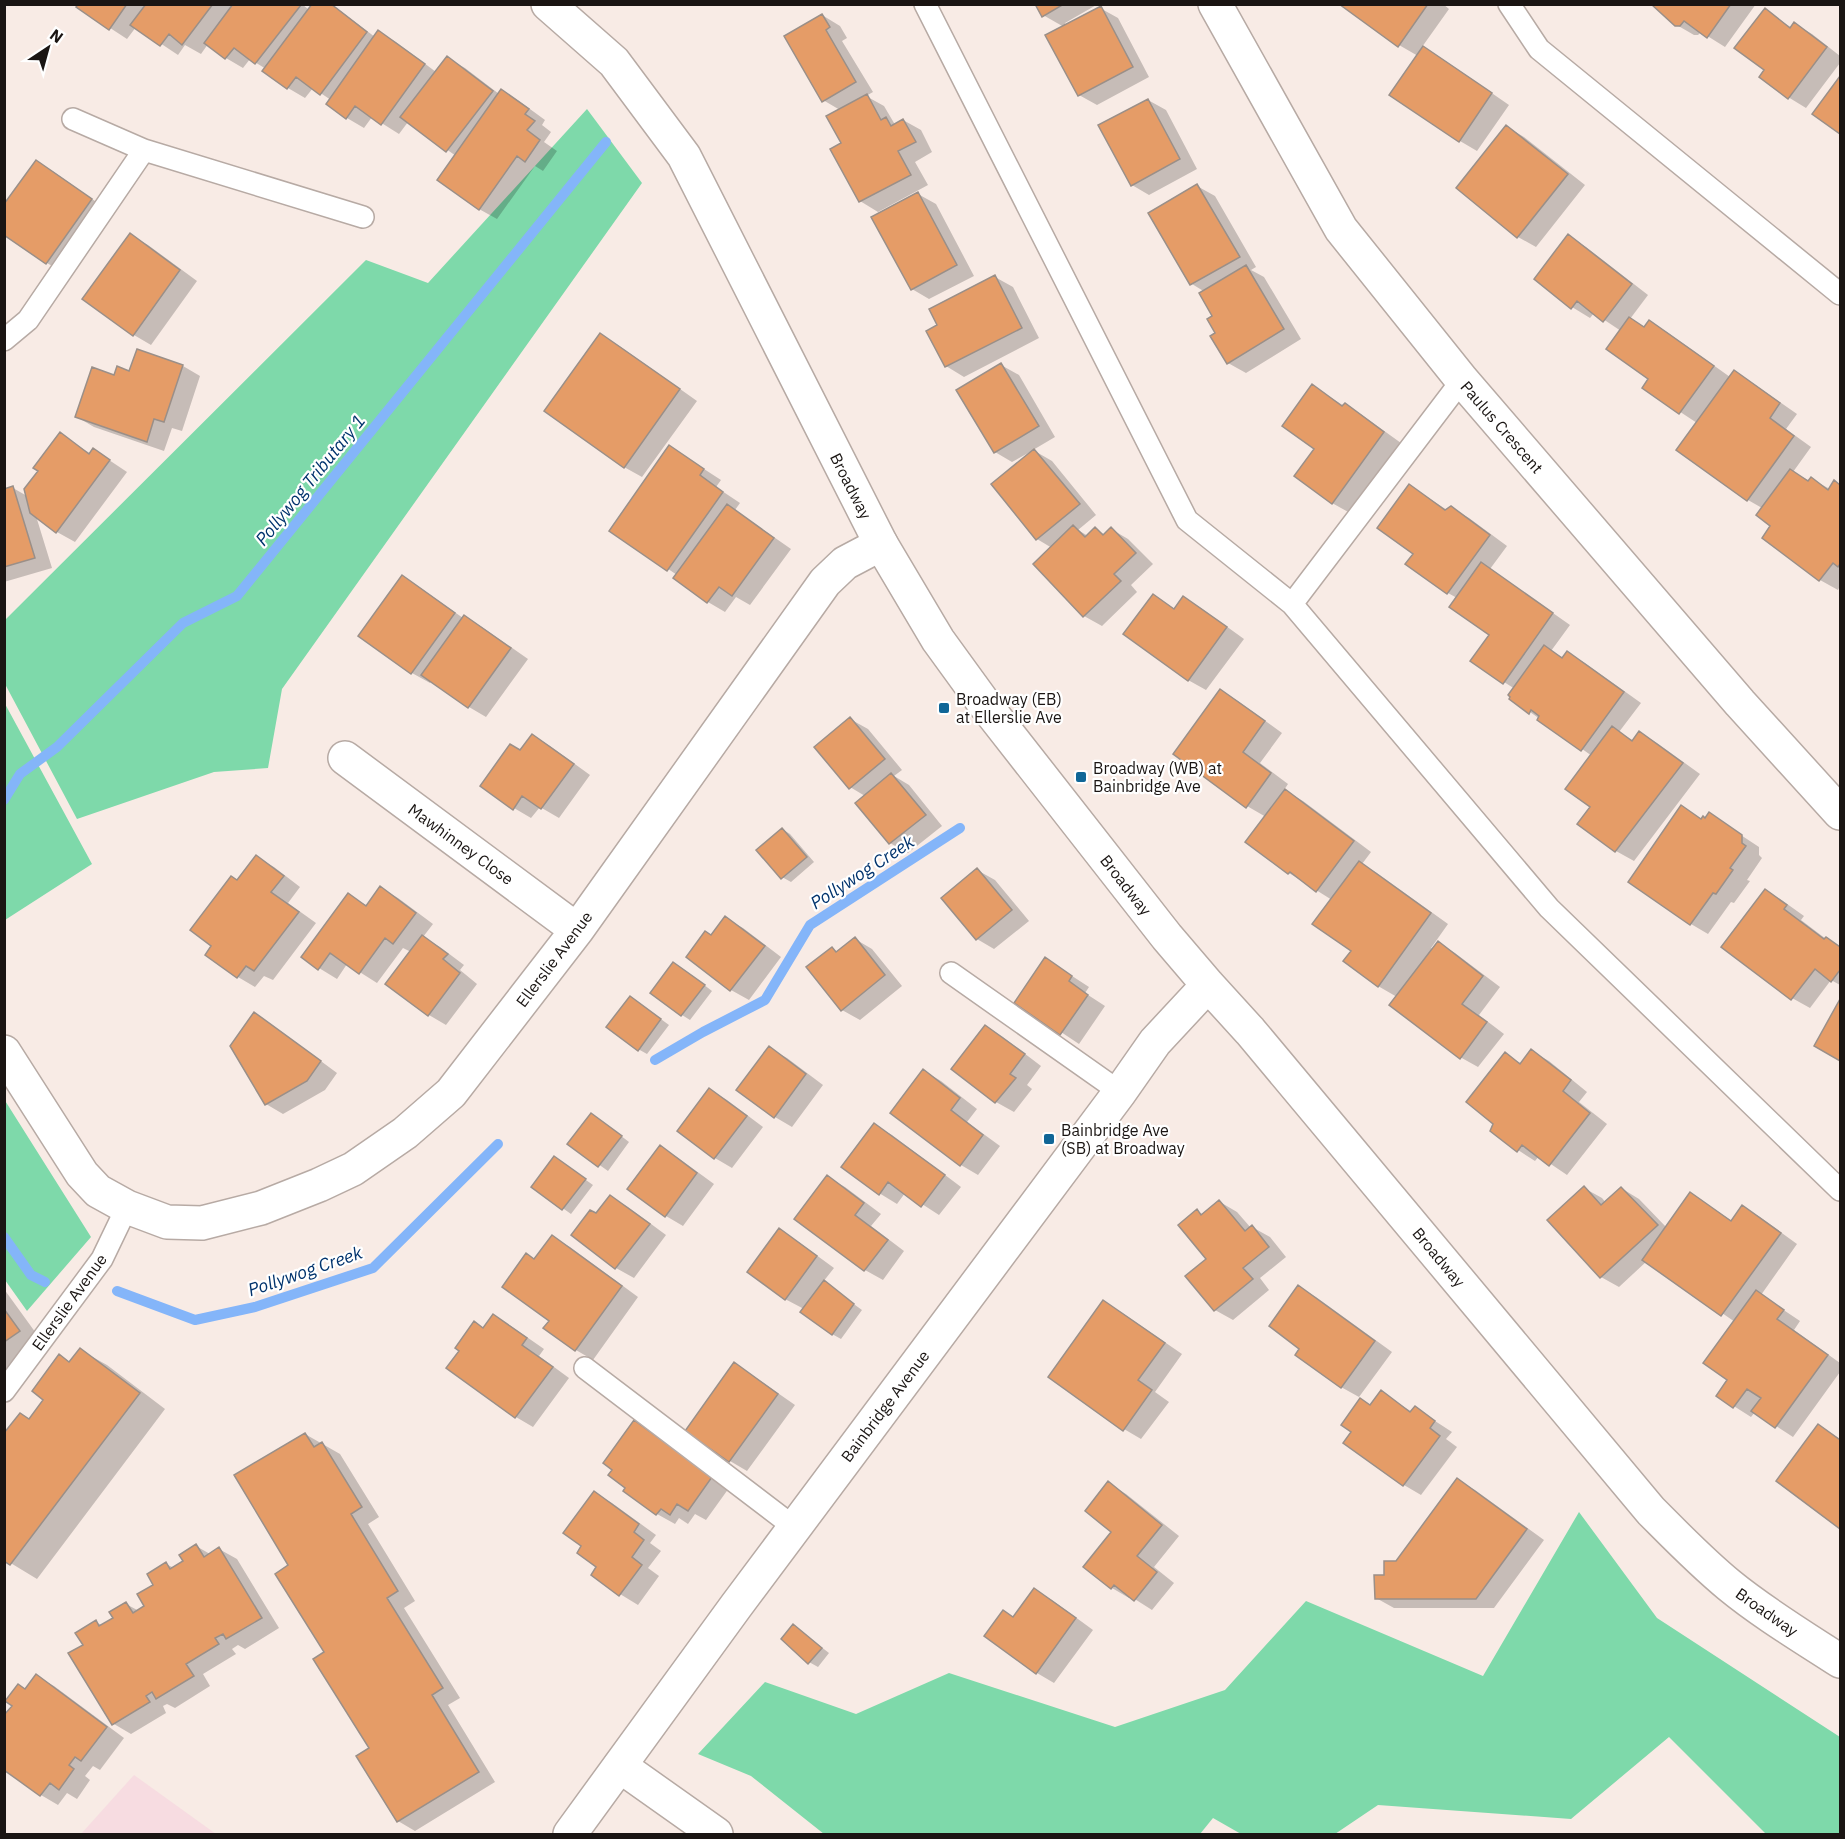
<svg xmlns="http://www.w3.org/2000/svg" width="1845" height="1839" viewBox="0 0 1845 1839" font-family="'IBM Plex Sans',sans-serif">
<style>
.commercial{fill:#f7dce1}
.green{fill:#7ed9aa}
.shadow{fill:#0003}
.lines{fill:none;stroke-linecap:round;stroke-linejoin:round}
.stream{stroke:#84b5f9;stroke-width:10}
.building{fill:#e59c67;stroke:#9a8f88;stroke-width:1.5}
.service-casing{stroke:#b7aaa4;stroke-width:24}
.minor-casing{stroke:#b7aaa4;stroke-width:36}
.tertiary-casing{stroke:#b7aaa4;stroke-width:36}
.service{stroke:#fff;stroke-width:21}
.minor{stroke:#fff;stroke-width:33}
.tertiary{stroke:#fff;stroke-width:33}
.poi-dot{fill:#106697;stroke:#fff;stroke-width:2}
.labels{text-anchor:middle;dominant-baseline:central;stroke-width:4.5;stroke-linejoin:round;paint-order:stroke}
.street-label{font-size:16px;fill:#1a1513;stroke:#fff}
.poi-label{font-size:16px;fill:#1a1513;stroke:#fff;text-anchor:start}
.water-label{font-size:18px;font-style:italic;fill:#01336d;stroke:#fff}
</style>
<rect width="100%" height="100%" fill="#f8ebe5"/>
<!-- commercial -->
<path class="commercial" d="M134,1775L216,1834H81Z"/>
<!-- green -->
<path class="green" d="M587,109L642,183L282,689L268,768L214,772L77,819L5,684V620L366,260L428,283Z
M4,702L92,864L5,920H4Z
M4,1099L91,1237L27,1311L5,1280Z
M1579,1512L1657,1618L1840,1737V1834H1766L1669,1737L1571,1819L1378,1805L1335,1834H1241L1213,1818L1200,1834H824L751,1776L698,1754L765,1682L856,1714L949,1673L1115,1727L1225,1690L1306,1601L1483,1676Z"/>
<!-- shadow -->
<path class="shadow" d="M80,4H302L309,10L331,4L375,37L379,32L396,42L436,72L447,58L465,68L499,94L502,91L519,101L545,120L542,125L551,132L544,142L557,151L543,171L535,166L497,219L479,209L456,156L408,122L399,134L372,117L364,128L347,118L331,100L313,88L305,98L288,88L266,69L250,59L243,68L226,58L208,44L201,54L185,45L178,55L136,27L127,39L78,7Z
M1037,4H1098L1065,23L1066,26L1100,8L1118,18L1149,77L1097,105L1079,95L1064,27L1043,15Z
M1341,4H1443L1449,9L1422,47L1441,58L1509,105L1477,151L1460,141L1418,56L1399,45Z
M1654,4H1756L1725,47L1701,32L1698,35H1694L1675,24Z
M1765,10L1792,28L1795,24L1812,34L1840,56V63L1806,108L1788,97L1766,70Z
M822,15L840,26L847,38L842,41L873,92L866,96L884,106L894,123L896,124L903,120L921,130L932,152L915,162L928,185L878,212L860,201L832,149L843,143L840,110L823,100Z
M1840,78V133L1814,113Z
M1148,100L1166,110L1197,169L1149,195L1132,185Z
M1507,127L1524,137L1585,185L1536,247L1518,237L1458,188Z
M37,162L54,172L109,211L64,273L47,263L4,233Z
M1197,186L1215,196L1256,267L1251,270L1264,277L1301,339L1246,373L1228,363L1205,292L1192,284Z
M918,194L936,204L974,276L929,299L912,289Z
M130,235L148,245L197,281L151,345L134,335L84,299Z
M1568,236L1586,247L1648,295L1630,319L1645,328L1650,322L1667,332L1730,377L1734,372L1751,382L1797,414L1786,429L1811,447L1793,472L1810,481L1811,479L1830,489L1835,482L1840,485V586L1838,590L1820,580L1764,537L1772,526L1762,508L1748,500L1697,423L1644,388L1650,379L1621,331L1594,313L1590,318L1572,307Z
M995,277L1013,287L1039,338L964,377L946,366L928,332L940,326Z
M600,335L618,345L697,401L642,477L624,467Z
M1001,365L1019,375L1055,437L1033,450L1052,461L1096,515L1078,530L1088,536L1096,529L1105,535L1111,529L1128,539L1153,564L1131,585L1137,592L1102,626L1084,616L1052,548L1037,539L993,485L1031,453L1030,452L1012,462L995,452Z
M183,366L200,376L182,431L172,428L164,451L94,427L77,417L115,377L130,373Z
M1313,386L1344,406L1345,405L1362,415L1401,443L1350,513L1332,503L1316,448Z
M60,434L91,454L94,450L127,472L75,542L57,532L36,516L52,568L4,582V490L13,488L27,496Z
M670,447L721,480L716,487L740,503L735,510L791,549L750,605L736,597L725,612L708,602L677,575L611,530Z
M1410,486L1447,510L1451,508L1469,518L1507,546L1490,569L1570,625L1551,651L1564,658L1567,653L1585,663L1641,703L1619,732L1634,741L1640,733L1657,743L1700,774L1634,861L1616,851L1579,823L1592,806V756L1530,712L1515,689L1504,682L1491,634L1457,598L1448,593L1415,553Z
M402,577L419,587L463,618L464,617L482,627L528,659L486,717L469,707L431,681L430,683L412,673L360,635Z
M1153,596L1175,609L1184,598L1201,608L1244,639L1206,690L1188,680Z
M1221,691L1238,701L1282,733L1260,763L1288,784L1284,790L1303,801L1371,852L1362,864L1377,873L1448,924L1431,948L1433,950L1438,943L1455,953L1500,987L1479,1015L1504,1034L1478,1067L1460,1057L1397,997L1378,986L1353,951L1332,900L1289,873L1247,842L1266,817L1247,806L1175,754Z
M850,719L868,729L902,770L894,776L909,785L942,826L908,853L890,843L857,803L865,796L850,787Z
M532,735L550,746L590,775L559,818L540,807L531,818L514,808L521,751Z
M1709,814L1759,847V855L1762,858L1747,880L1750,881L1734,903L1731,902L1708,934L1691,924L1630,881L1706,819Z
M782,829L790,834L814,862L791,882L782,877Z
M256,857L274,867L300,887L288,903L316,923L273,980L264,976L255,987L238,977L213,946L238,881Z
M977,870L995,880L1029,921L994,949L977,939Z
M381,888L398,898L433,924L423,937L440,947L464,965L460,970L477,984L446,1025L429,1015L411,952L403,948L377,983L347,964L337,979L319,968L348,895L368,906Z
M1766,891L1783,901L1804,916L1801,920L1826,939L1840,947V985L1831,980L1810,1008L1792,998Z
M725,918L743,928L781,957L749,1000L731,990L688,957L711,937Z
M855,939L872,949L902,986L860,1020L842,1010L832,949L838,952Z
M1046,959L1089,987L1085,993L1105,1006L1079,1044L1016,1002Z
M682,968L712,991L690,1020L682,1015Z
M1840,1002V1060L1816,1046Z
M639,1003L669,1025L647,1054L638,1049Z
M255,1014L272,1025L337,1073L325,1090L283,1114L266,1104Z
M986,1026L1003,1037L1041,1066L1027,1085L1032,1089L1014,1112L996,1102L953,1069Z
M769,1048L787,1058L823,1085L792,1127L775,1117Z
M1531,1051L1549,1061L1587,1092L1579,1102L1607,1124L1567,1175L1539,1156L1535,1161L1518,1150L1505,1054L1522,1064Z
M924,1071L941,1081L977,1109L967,1122L1000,1146L978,1175L961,1165L892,1113Z
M710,1090L727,1100L763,1127L732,1168L715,1158L679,1131Z
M599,1119L629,1142L608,1171L570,1144Z
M874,1125L892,1135L961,1187L939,1215L905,1193L897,1204L879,1193Z
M660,1147L677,1157L714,1184L683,1226L666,1216Z
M555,1158L593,1185L571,1214L533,1187Z
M827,1177L845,1187L881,1214L871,1226L904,1251L883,1280L865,1270L796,1218Z
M1584,1188L1602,1198L1606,1203L1621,1188L1639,1199L1667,1228L1690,1194L1732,1221L1742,1207L1760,1217L1797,1244L1761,1295L1800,1321L1794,1330L1840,1363V1372L1793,1437L1755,1412L1751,1417L1718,1396L1730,1380L1735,1322L1647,1261L1619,1287L1601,1277Z
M611,1197L628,1207L666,1235L634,1278L616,1268L573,1235L596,1215Z
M1220,1202L1237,1212L1251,1228L1252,1227L1270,1237L1286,1257L1260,1278L1269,1290L1233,1320L1215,1310L1208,1259L1197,1211L1204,1215Z
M780,1230L797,1241L834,1268L823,1282L862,1310L841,1339L832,1334L804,1309L785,1299Z
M552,1237L570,1247L638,1297L593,1360L576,1350L551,1320L535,1260Z
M1299,1287L1316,1297L1392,1352L1359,1397L1341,1387L1301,1348Z
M4,1289L46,1347L4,1377Z
M1103,1302L1121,1312L1182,1354L1155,1392L1169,1402L1141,1439L1124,1429Z
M494,1316L511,1326L544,1349L539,1356L569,1378L533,1427L516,1417L448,1368L484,1329Z
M80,1350L107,1365L165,1409L37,1579L4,1559L30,1421L45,1400L60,1356L70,1362Z
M734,1364L752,1375L795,1405L747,1471L730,1461L687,1431Z
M1381,1392L1412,1412L1415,1408L1452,1432L1446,1439L1457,1447L1421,1495L1404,1485L1345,1443Z
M634,1422L652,1432L729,1488L706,1520L695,1514L688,1524L679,1518L675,1524L657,1514L625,1490L627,1487Z
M1819,1426L1840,1439V1527L1779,1481Z
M305,1434L340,1454L379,1517L368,1524L415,1601L404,1608L460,1698L448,1705L495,1782L415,1831L398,1821L371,1749L326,1653L290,1566Z
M1457,1480L1475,1490L1544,1540L1494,1608H1394L1376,1598L1385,1577Z
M1108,1483L1126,1494L1179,1536L1154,1567L1174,1583L1152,1610L1130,1596L1129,1598L1112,1588L1113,1532Z
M595,1493L612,1503L656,1535L650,1543L661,1551L648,1568L659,1576L638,1605L620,1594L593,1574L598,1567L583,1546Z
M196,1546L210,1554L219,1549L237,1559L279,1628L245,1649L238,1645L232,1649L236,1654L203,1674L210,1686L175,1708L167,1704L163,1706L166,1713L131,1734L114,1724L70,1654L85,1645L96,1622L103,1626L115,1619L126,1604L139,1611L146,1606L155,1585L166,1564L174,1568L185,1562Z
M1034,1590L1052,1600L1093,1630L1054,1683L1037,1673L1004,1612L1014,1618Z
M794,1626L829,1653L818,1667L809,1662Z
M36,1676L54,1686L124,1738L100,1770L93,1766L85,1776L90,1780L77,1799L67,1793L58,1805L41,1795L4,1768L25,1690Z"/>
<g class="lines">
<!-- stream -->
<path class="stream" d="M4,800L20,774L57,747L183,623L237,596L606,142
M655,1060L703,1032L765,1000L810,925L960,828
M4,1237L31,1275L45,1282
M117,1291L195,1320L255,1307L373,1268L498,1144"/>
</g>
<!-- building -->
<path class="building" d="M78,4H127L109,30L76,7Z
M146,4H213L182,45L169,34L160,46L130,25Z
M233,4H300L301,5L255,64L234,48L225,59L204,43Z
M312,4H331L367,32L320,95L296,77L287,89L262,71Z
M1035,4H1064L1042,17Z
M1339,4H1428L1398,47Z
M1651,4H1731L1707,38L1684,21L1680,26H1675Z
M1101,6L1133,67L1078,96L1045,35Z
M1765,8L1790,28L1794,22L1827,47L1788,99L1759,77L1764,70L1734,48Z
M822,14L830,27L826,30L856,82L822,102L784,36Z
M378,30L425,64L381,125L355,106L346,119L326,104Z
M1423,46L1492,93L1459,142L1389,95Z
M447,56L493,91L446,152L400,117Z
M1840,76V134L1812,114Z
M501,89L529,109L525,114L535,121L527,130L540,140L525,162L517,156L479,210L437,180Z
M867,94L881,120L886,117L891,126L903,119L916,142L898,151L911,175L859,202L830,149L841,143L826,116Z
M1148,99L1180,159L1131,186L1098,125Z
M1506,125L1568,174L1517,238L1456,188Z
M36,160L92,199L46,264L4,235V204Z
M1197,184L1240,257L1190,285L1148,213Z
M918,192L957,265L911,290L871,217Z
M130,233L180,270L133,336L82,299Z
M1568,234L1632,284L1603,322L1577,301L1571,309L1534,279Z
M1246,265L1284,329L1227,364L1210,336L1215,333L1207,319L1212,316L1199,293Z
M995,275L1022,328L945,367L926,331L937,325L929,309Z
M1629,317L1644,327L1649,320L1714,366L1679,414L1642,388L1648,379L1606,349Z
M600,333L680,389L624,468L544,411Z
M137,349L183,365L164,422L154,419L147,442L75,417L92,367L114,375L117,366L129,371Z
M1001,363L1039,426L994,453L956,390Z
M1734,370L1780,403L1770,418L1794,436L1747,501L1676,450Z
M1312,384L1342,406L1345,403L1384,432L1332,504L1294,476L1314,449L1282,426Z
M60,432L89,454L93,448L110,460L56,533L30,513L24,489L38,471L33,468Z
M669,445L704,469L700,475L723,492L667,571L609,531Z
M1034,449L1080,504L1036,540L991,484Z
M1790,469L1808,481L1811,477L1828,490L1834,480L1840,485V564L1838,567L1833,563L1819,581L1762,538L1770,526L1756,515Z
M1409,484L1445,510L1451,506L1490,535L1447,594L1405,564L1413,554L1377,528Z
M13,486L35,558L4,567V489Z
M727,504L774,538L732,596L719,587L707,603L673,578Z
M1073,525L1085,537L1095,527L1103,535L1111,527L1136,553L1114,574L1121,581L1083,617L1033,564Z
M1481,562L1553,613L1503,684L1470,661L1489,635L1449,607Z
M402,575L455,613L411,674L358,636Z
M1153,594L1174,609L1183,596L1227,627L1188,681L1123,634Z
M464,615L511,648L468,708L421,675Z
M1544,645L1562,658L1567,651L1624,692L1581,751L1537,720L1539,716L1531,710L1529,714L1509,699L1510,697L1508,695Z
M1220,689L1265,721L1243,752L1271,773L1246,808L1173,754Z
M850,717L885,759L849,789L814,747Z
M1612,726L1632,741L1639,731L1683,763L1615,852L1577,824L1590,807L1565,789Z
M532,734L574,764L541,809L522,796L513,810L480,786L510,744L520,750Z
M891,773L926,815L889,844L855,803Z
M1285,789L1354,841L1316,892L1290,872L1288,874L1245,842Z
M1681,805L1701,819L1703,816L1705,818L1709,812L1742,835V843L1746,846L1730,868L1733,870L1716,894L1713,893L1690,925L1628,882Z
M782,828L807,857L781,879L756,850Z
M256,855L284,876L271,892L299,912L254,971L246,966L237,978L205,955L211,946L190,930L231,876L237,880Z
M1359,861L1431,913L1378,987L1343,961L1351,951L1312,924Z
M977,868L1012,910L976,940L941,898Z
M380,886L416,913L393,944L385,938L359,974L330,953L318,970L301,957L348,893L366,906Z
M1765,889L1787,905L1784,909L1824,939L1826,937L1840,947V970L1831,982L1815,969L1791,1000L1721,947Z
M725,916L765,946L730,991L686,957L705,931L711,935Z
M422,935L448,954L443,959L460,973L428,1016L385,984Z
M855,937L885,975L841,1011L806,967L832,947L836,952Z
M1438,941L1483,976L1462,1004L1487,1022L1460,1059L1389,1005Z
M1045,957L1072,976L1069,981L1088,995L1060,1035L1014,1003Z
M673,962L705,985L681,1016L650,993Z
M630,996L661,1019L638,1051L606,1027Z
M1840,999V1061L1814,1046Z
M254,1012L321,1061L307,1081L265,1105L230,1046Z
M985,1025L1025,1054L1010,1074L1016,1078L995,1103L951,1069Z
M769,1046L806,1074L774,1118L736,1090Z
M1531,1049L1571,1080L1563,1091L1590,1113L1549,1166L1522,1145L1517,1152L1490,1131L1493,1124L1466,1102L1505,1052L1520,1064Z
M923,1069L960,1098L951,1110L983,1135L960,1166L890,1113Z
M709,1088L747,1116L714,1159L677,1131Z
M591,1113L622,1136L598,1167L567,1144Z
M874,1123L945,1175L921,1207L888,1182L879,1195L841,1167Z
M660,1145L697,1173L665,1217L627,1189Z
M554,1156L586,1179L562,1210L531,1187Z
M827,1175L864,1203L855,1215L888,1240L864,1271L794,1219Z
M1584,1186L1601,1205L1621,1187L1658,1225L1600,1278L1547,1220Z
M1690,1192L1731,1221L1742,1205L1781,1233L1721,1316L1642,1260Z
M610,1195L650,1224L615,1269L571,1235L590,1210L596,1213Z
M1219,1200L1245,1231L1252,1225L1269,1247L1243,1268L1253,1279L1214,1311L1185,1276L1206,1259L1178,1225L1197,1209L1201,1215Z
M779,1228L817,1256L785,1300L747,1272Z
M552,1235L622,1286L575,1351L543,1328L549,1321L502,1287L526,1253L534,1259Z
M824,1280L854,1304L832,1335L800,1312Z
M1298,1285L1375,1341L1341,1388L1295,1355L1299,1349L1269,1326Z
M1756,1290L1784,1310L1777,1319L1828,1355L1775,1428L1751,1411L1761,1398L1747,1389L1733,1408L1716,1396L1727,1380L1703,1363Z
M1103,1300L1165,1343L1138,1380L1152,1390L1123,1431L1048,1377Z
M4,1309L20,1331L4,1342Z
M493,1314L527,1338L522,1345L553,1367L515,1418L446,1368L459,1351L455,1348L474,1321L483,1328Z
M80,1348L140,1393L10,1565L4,1561V1433L20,1413L29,1419L43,1400L32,1391L59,1354L69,1362Z
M734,1362L778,1394L729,1462L685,1431Z
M1381,1390L1410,1412L1415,1406L1435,1421L1430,1428L1440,1436L1403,1486L1343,1443L1351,1432L1341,1425L1360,1398L1370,1405Z
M634,1420L712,1477L688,1511L677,1504L670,1515L661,1509L656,1515L623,1491L625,1488L608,1475L612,1470L603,1463Z
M1818,1424L1840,1440V1529L1776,1481Z
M305,1433L314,1447L322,1442L362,1507L351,1514L398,1591L387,1598L443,1688L432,1695L479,1772L397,1822L356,1756L369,1748L313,1659L324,1652L275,1574L288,1565L234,1475Z
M1457,1478L1527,1529L1476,1599H1375L1374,1575H1384V1561H1396Z
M1108,1481L1162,1525L1137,1556L1157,1572L1134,1601L1114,1585L1111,1589L1083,1567L1111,1532L1085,1511Z
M594,1491L639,1524L634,1532L644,1540L632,1557L642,1565L619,1596L591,1575L596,1567L577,1553L581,1546L563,1533Z
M196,1544L204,1557L219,1547L262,1618L226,1639L223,1634L215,1638L219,1644L186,1664L194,1676L156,1699L152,1692L146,1696L150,1702L112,1725L68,1653L83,1645L75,1633L96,1620L99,1626L113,1618L109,1612L126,1602L133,1613L144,1606L137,1594L153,1585L147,1574L166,1562L170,1569L183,1561L179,1555Z
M1034,1588L1076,1618L1036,1674L984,1636L1003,1610L1013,1617Z
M793,1624L822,1648L808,1664L781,1639Z
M36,1674L107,1727L81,1761L75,1757L69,1765L74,1769L59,1790L50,1783L40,1796L4,1770V1715L12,1706L5,1701L18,1684L25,1689Z"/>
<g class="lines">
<defs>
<path id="service" d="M925,4L1187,520L1292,604L1549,908L1840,1190
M1509,4L1539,49L1840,294
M73,119L144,150
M4,340L28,320L144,150L363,217
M1292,604L1462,380
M951,973L1120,1092
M585,1368L794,1527
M4,1391L102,1259L127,1207"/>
<path id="minor" d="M1215,4L1341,229L1462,380L1740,703L1840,813
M345,758L577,930
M4,1052L82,1174L98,1191L127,1207L167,1222L202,1223L261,1208L319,1185L353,1169L405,1133L451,1093L577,930L825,582L845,563L881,544
M620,1766L716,1834"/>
<path id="tertiary" d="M548,4L614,62L684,156L881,544L938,640L983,702L1167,937L1208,985L1250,1031L1651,1511C1676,1536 1701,1562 1729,1585C1763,1613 1803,1637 1840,1661
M570,1834L736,1606L1120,1092L1155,1042L1208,985"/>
</defs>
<!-- service casing -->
<use href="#service" class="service-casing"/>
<!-- minor casing -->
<use href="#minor" class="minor-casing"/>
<!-- tertiary casing -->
<use href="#tertiary" class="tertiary-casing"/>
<!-- service -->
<use href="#service" class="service"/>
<!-- minor -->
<use href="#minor" class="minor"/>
<!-- tertiary -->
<use href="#tertiary" class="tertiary"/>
</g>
<!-- markers -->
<g class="poi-dot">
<rect x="938" y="702" width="12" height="12" rx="3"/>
<rect x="1075" y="771" width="12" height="12" rx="3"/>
<rect x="1043" y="1133" width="12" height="12" rx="3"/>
</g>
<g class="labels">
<!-- street labels -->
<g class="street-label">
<text transform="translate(1502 427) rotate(49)">Paulus Crescent</text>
<text transform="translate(851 486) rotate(63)">Broadway</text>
<text transform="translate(461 844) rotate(36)">Mawhinney Close</text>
<text transform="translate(1126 885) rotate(52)">Broadway</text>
<text transform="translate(554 959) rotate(-53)">Ellerslie Avenue</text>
<text transform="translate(1439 1257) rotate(50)">Broadway</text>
<text transform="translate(69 1302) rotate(-54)">Ellerslie Avenue</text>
<text transform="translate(885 1406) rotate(-53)">Bainbridge Avenue</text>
<text transform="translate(1767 1612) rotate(35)">Broadway</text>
</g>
<!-- poi labels -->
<g class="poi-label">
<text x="956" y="699">Broadway (EB)<tspan x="956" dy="18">at Ellerslie Ave</tspan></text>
<text x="1093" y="768">Broadway (WB) at<tspan x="1093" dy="18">Bainbridge Ave</tspan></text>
<text x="1061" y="1130">Bainbridge Ave<tspan x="1061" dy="18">(SB) at Broadway</tspan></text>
</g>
<!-- water labels -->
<g class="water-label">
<text transform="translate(310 480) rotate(-51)">Pollywog Tributary 1</text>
<text transform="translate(862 872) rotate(-33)">Pollywog Creek</text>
<text transform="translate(305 1271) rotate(-19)">Pollywog Creek</text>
</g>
</g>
<!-- border -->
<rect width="1845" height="1839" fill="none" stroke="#1a1513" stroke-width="12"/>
<!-- north arrow -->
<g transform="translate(48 48) rotate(36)" stroke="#ffffff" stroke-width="4.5" paint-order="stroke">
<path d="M0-4.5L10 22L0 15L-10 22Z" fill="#1a1513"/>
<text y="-9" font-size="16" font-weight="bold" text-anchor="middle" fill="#1a1513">N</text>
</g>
</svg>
